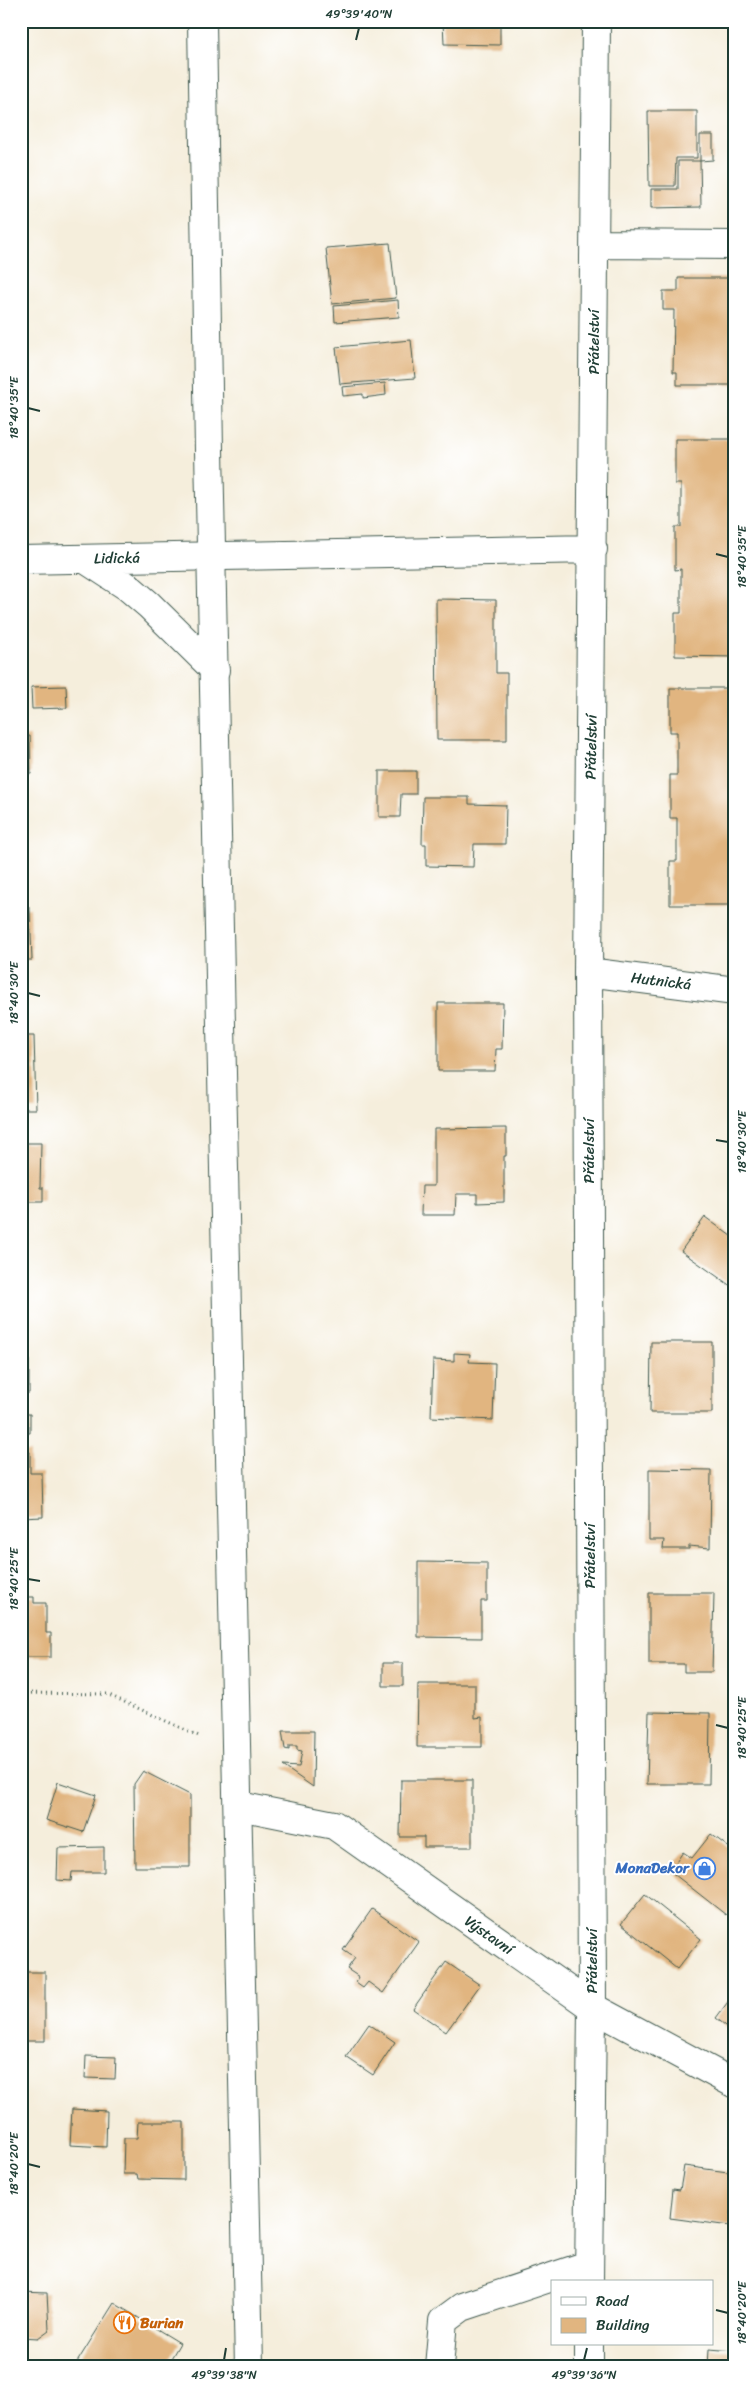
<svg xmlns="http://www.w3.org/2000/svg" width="756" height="2388" viewBox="0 0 756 2388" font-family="Sriracha,sans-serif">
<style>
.building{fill:#e1b580}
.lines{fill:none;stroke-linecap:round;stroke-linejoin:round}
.minor-casing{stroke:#3f584d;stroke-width:30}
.major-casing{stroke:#3f584d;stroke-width:30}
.path{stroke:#3f584d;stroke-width:3;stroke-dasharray:1 4;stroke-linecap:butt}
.minor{stroke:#fff;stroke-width:28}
.major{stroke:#fff;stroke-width:28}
.ticks{fill:none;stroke:#1f3d34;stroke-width:2}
.labels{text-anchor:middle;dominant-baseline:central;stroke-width:4;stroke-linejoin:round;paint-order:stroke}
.street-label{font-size:15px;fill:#1f3d34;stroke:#fff}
.shop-label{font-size:15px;font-weight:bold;fill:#366cbe;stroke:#fff;text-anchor:end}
.food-label{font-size:15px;font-weight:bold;fill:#c56008;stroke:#fff;text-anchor:start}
.neatline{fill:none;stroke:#1f3d34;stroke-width:2}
.ticks-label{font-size:12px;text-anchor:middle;fill:#1f3d34}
</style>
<rect width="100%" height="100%" fill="#fff"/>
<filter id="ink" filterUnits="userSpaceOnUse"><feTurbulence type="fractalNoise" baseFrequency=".02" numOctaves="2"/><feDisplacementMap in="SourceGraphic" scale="10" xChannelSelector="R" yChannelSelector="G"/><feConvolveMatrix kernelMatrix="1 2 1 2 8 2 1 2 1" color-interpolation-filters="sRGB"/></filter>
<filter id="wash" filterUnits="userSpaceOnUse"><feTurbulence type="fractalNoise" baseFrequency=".0096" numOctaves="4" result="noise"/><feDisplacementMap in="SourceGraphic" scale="20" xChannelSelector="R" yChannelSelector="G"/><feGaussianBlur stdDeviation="1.12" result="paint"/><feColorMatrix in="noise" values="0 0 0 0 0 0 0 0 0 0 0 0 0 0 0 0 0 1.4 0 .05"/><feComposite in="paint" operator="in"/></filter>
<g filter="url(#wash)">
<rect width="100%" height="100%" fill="#f5eedc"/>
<g id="blocks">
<!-- building -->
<path class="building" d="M443,21H500V45L444,44Z
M21,31H24L27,174H21Z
M648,111H697V158H676L675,186H649Z
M700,135H713V160L700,161L701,207L651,208V189H678V161H700Z
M390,243L396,298L332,304L326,248Z
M678,278H735V385H677V372H673L674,310H663V291H678Z
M398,300L399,317L335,322L334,306Z
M411,340L415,378L340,384L336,347Z
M385,383L386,395L363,398V394L343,396L342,387Z
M675,439H735V657L675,656V613H681V569L675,570V527H681V484H675Z
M436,599L496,600V673H507V740H437Z
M66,686L67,708L32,709L31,687Z
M670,688H735V905H670V861H677V818H670V775H677V732H670Z
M30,736L31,774H25L27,829H21V737Z
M379,771H416V794H401L400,817H379Z
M423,797H469V804L506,805L505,844H474L473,867L426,866V844H422Z
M30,908L32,960H24L26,1003L21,1004V909Z
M438,1003H503L502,1049H496L495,1071H438Z
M21,1036H34L36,1109H21Z
M506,1128V1156H504V1202L477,1203V1194H456L455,1215H421L422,1186H434V1129Z
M21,1143H41L40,1188H43V1202H21Z
M705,1217L735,1239V1289L681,1251Z
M21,1243H27L28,1287H21Z
M651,1342H712V1413H650Z
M21,1349H29V1393H21Z
M454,1353L470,1354L469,1362L495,1363L493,1420L431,1417L433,1360L454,1361Z
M21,1414H30V1433H21Z
M21,1452H30V1473H42L43,1517L21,1518Z
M649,1469L711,1470L710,1548L689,1546V1549H663L664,1540H649Z
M418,1562L487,1563V1601H481V1638L418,1637Z
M649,1593H714L712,1672H684V1664H649Z
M21,1597H34V1603H46V1633H51V1657H21Z
M383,1663H403V1686H383Z
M418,1684H475V1718L482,1717V1747H417Z
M649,1712L710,1713L709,1784H647Z
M282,1731H314L313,1787L283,1766L299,1767L302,1751L297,1750V1746H289V1750L285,1749Z
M143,1771L190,1795V1867H135L134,1784Z
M401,1780H472V1847H424V1837H400Z
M58,1782L96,1795L83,1832L46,1820Z
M711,1834L735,1852V1903L726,1915L670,1871L683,1852L692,1858Z
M104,1847V1872H72L71,1881L57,1880L58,1848Z
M645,1894L701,1939L677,1969L621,1924Z
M372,1909L419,1942L383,1993L368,1982L363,1988L356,1983L359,1977L347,1969L355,1958L343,1950Z
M446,1962L480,1985L446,2032L413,2009Z
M21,1972H45V2041H21Z
M733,1995L735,1996V2033L716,2018Z
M369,2024L395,2042L373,2075L346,2057Z
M86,2056L116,2057L115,2079L85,2078Z
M72,2109L107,2111L106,2147L70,2145Z
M138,2122H184V2180L138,2179L137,2174H123L124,2138H137Z
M684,2166L735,2173L730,2226L670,2218L673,2189L680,2190Z
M21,2292L47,2293L49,2330L38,2338L21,2337Z
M114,2303L180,2343L166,2367H74Z
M709,2349L735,2351V2367H708Z"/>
</g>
</g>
<g filter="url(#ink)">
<use href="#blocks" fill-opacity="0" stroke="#3f584d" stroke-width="1"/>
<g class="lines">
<defs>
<path id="minor" d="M595,244L735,245
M85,559L128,587L149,605L215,670
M21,560L593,549
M588,972L735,991
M239,1806L334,1825L592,2007L735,2084
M589,2282L592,2007L588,972L596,21
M589,2344V2367
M439,2367L443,2321L462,2307L588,2265"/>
<path id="major" d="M202,21L209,450L249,2367"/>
</defs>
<!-- minor casing -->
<use href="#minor" class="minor-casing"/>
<!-- major casing -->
<use href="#major" class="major-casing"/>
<!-- path -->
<path class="path" d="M21,1693L107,1694L201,1737"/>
<!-- minor -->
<use href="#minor" class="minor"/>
<!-- major -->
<use href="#major" class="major"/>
</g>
</g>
<!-- ticks -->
<path class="ticks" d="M356,40L359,28M28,408L40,411M716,554L728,557M28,993L40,996M716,1140L728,1142M28,1579L40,1581M716,1725L728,1728M28,2164L40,2167M716,2310L728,2313M224,2360L226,2348M584,2360L587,2348"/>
<!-- icons -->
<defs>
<symbol id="shop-ring" viewBox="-11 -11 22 22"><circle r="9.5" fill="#fff" stroke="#3f7fe0" stroke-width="1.5"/><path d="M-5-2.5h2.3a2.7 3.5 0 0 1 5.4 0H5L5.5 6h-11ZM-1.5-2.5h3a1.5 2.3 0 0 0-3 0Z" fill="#3f7fe0"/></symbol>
<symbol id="restaurant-ring" viewBox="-11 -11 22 22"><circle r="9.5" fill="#fff" stroke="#e8710a" stroke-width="1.5"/><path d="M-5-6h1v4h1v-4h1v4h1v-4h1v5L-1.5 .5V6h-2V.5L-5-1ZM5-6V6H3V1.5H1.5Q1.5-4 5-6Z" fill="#e8710a"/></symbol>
</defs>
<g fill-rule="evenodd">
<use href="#shop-ring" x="692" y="1856" width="25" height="25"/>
<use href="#restaurant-ring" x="112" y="2310" width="25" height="25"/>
</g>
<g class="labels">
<!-- street labels -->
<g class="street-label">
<text transform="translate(594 342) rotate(-90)">Přátelství</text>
<text transform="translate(117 558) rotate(-1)">Lidická</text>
<text transform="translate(591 747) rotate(-89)">Přátelství</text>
<text transform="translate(661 981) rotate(7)">Hutnická</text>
<text transform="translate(589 1151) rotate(-90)">Přátelství</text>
<text transform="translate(590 1556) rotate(-90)">Přátelství</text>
<text transform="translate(489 1935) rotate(35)">Výstavní</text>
<text transform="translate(592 1961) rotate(-90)">Přátelství</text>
</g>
<!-- shop labels -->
<g class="shop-label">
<text x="689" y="1868">MonaDekor</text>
</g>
<!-- food labels -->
<g class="food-label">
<text x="140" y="2323">Burian</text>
</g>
</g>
<!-- margin -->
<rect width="756" height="2388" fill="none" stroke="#fff" stroke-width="55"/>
<!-- legend -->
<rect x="551" y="2280" width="162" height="65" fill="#ffffff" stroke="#a5b1ae"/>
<rect x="561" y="2297" width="25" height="8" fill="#ffffff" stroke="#a5b1ae"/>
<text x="596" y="2306" font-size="15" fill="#1f3d34">Road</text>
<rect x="561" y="2318" width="25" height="15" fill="#e1b580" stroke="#a5b1ae"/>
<text x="596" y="2330" font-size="15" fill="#1f3d34">Building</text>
<rect x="28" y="28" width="700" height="2332" class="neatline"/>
<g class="ticks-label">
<text x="359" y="18">49°39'40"N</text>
<text transform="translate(14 408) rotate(-90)" y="4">18°40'35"E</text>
<text transform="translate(742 557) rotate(-90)" y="4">18°40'35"E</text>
<text transform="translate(14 993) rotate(-90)" y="4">18°40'30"E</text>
<text transform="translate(742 1142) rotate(-90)" y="4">18°40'30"E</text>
<text transform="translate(14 1579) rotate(-90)" y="4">18°40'25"E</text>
<text transform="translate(742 1728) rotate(-90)" y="4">18°40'25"E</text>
<text transform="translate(14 2164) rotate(-90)" y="4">18°40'20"E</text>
<text transform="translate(742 2313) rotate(-90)" y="4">18°40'20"E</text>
<text x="224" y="2379">49°39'38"N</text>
<text x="584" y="2379">49°39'36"N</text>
</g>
</svg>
